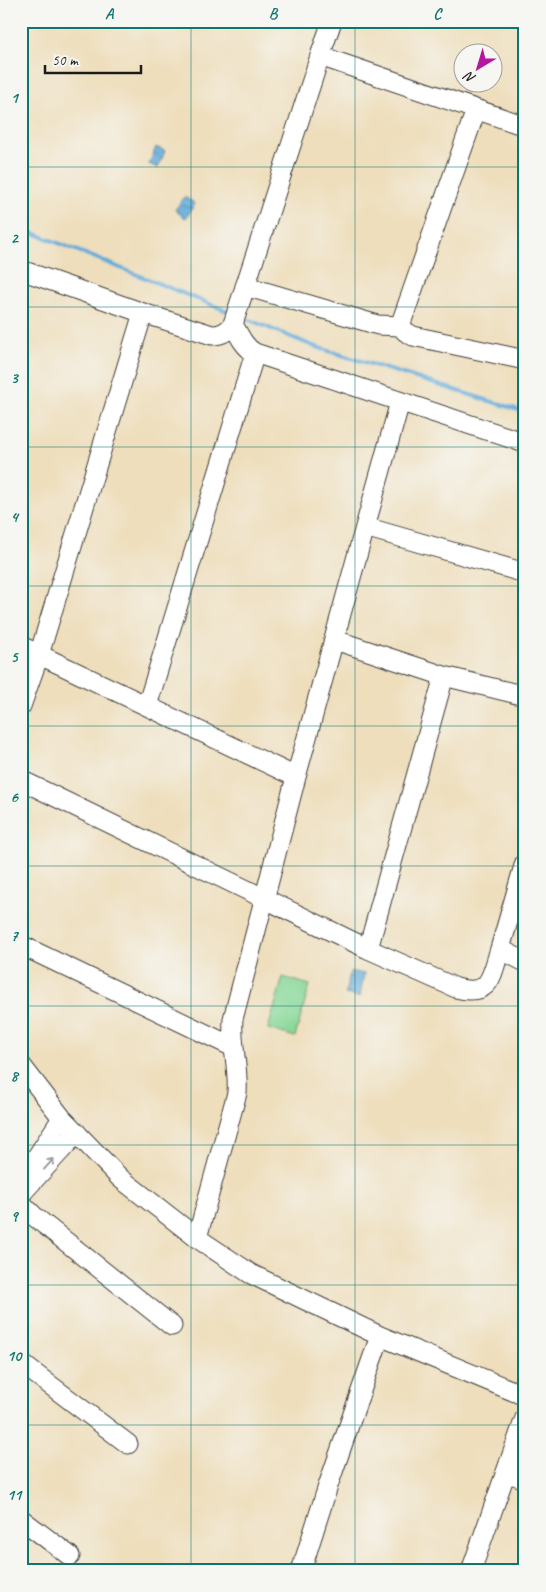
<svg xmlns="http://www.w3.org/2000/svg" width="546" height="1592" viewBox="0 0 546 1592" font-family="Caveat,sans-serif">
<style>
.green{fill:#86d797;stroke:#517a5a}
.water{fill:url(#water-ripples);stroke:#40647b}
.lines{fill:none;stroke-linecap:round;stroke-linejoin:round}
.stream{stroke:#63abda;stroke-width:4}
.minor-casing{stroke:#3c3934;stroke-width:21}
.minor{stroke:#fff;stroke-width:19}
.oneway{stroke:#999}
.grid{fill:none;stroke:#0f766e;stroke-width:1;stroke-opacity:0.55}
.neatline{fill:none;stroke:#0f766e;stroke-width:2}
.grid-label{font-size:16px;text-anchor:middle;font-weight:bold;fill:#0f766e}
</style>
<defs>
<pattern id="water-ripples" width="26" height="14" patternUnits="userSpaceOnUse" patternTransform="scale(1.25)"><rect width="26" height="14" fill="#63abda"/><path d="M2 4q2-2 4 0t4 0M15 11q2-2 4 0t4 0" fill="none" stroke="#518ab0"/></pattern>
</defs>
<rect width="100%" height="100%" fill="#f6f6f2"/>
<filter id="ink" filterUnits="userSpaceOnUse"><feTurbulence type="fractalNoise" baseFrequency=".02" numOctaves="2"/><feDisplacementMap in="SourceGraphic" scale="10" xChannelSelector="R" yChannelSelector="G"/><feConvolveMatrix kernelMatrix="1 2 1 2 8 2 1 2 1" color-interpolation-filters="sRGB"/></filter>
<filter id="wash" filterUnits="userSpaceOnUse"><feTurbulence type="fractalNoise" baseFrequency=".0096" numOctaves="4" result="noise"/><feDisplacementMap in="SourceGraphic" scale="20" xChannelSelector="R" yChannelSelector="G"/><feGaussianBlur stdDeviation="1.12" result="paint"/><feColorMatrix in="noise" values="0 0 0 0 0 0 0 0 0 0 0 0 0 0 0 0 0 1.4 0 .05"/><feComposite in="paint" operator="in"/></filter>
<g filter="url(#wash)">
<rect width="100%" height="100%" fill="#eedebc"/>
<!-- green -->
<path class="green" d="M283,977L310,985L295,1037L268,1029Z"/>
<!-- water -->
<path class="water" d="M156,147L165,151L158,168L149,164Z
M184,197L193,202L194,205L187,217L185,218L175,210Z
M350,971L364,974L360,997L345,994Z"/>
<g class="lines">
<!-- stream -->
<path class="stream" d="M21,228L232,313
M240,316L313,346L525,412"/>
</g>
</g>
<g filter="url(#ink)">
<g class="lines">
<defs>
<path id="minor" d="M332,21L320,56L525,126
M21,270L143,313L39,655L21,706
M245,286L378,325L400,326L406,332L413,336L525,360
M143,313L212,335C220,335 228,332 233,324C239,335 244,347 255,353L525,443
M233,324L320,56
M400,326L476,110
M365,527L400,402
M335,640L444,676L525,696
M21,646L296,777
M147,706L255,353
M21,780L368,949L456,988C491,997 491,977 500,949L525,962
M21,945L233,1047
M368,949L444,676
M500,949L525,862
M21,1065L62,1118L120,1178L197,1238L251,1274L380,1336L525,1396
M21,1181L62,1118
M21,1194L77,1133
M21,1203L35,1217L172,1326
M197,1238L237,1093C239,1068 231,1045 233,1019L296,777L365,527L525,573
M21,1363L128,1444
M506,1472L525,1479
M21,1519L70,1556
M301,1571L328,1486L380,1336
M471,1571L525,1418"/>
</defs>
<!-- minor casing -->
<use href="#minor" class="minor-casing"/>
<!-- minor -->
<use href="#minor" class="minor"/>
</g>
<!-- one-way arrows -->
<defs><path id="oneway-shaft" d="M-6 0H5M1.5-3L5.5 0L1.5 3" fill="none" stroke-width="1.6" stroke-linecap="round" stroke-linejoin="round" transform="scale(1.25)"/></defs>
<use class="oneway" href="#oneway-shaft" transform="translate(49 1164) rotate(-48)"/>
</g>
<!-- grid -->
<path class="grid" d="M191,21V1571M355,21V1571M21,167H525M21,307H525M21,447H525M21,586H525M21,726H525M21,866H525M21,1006H525M21,1145H525M21,1285H525M21,1425H525"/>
<!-- margin -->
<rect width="546" height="1592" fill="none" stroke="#f6f6f2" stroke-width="55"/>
<!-- north arrow -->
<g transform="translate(478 68) rotate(218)"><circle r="24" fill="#f6f6f2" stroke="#9f9f9c"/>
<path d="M0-4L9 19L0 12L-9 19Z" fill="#b5179e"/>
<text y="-8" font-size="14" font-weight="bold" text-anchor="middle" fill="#1c1c1c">N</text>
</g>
<!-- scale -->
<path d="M45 65v8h96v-8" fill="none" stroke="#1c1c1c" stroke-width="2.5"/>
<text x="52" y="65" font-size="15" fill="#1c1c1c" stroke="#f6f6f2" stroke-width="4" paint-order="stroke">50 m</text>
<rect x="28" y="28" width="490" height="1536" class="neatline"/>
<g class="grid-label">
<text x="109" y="19">A</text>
<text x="273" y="19">B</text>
<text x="437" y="19">C</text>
<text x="14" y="103">1</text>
<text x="14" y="243">2</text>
<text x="14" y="383">3</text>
<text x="14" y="522">4</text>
<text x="14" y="662">5</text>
<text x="14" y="802">6</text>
<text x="14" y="941">7</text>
<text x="14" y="1081">8</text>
<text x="14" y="1221">9</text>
<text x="14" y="1361">10</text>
<text x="14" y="1500">11</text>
</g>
</svg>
